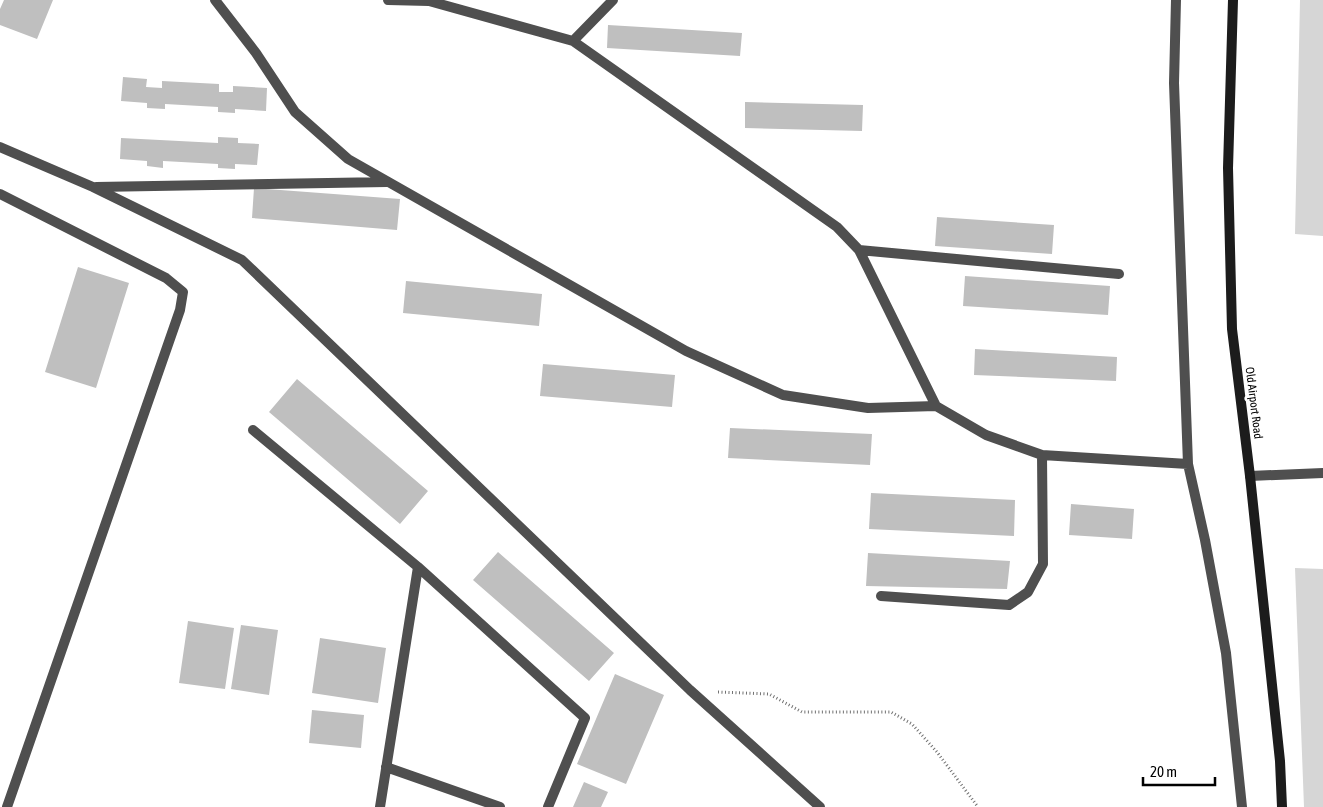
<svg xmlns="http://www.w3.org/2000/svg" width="1323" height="807" viewBox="0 0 1323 807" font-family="'Asap Condensed',sans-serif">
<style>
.green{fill:#d6d6d6}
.building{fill:#bfbfbf}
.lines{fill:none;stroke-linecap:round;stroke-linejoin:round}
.path{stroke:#717171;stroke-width:3;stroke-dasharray:1 2.5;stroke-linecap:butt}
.service{stroke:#4f4f4f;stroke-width:10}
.minor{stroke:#4f4f4f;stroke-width:10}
.secondary{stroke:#1c1c1c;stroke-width:10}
.labels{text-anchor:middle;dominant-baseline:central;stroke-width:5;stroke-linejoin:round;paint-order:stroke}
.street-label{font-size:12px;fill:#000;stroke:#fff}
</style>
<rect width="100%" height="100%" fill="#fff"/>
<!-- green -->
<path class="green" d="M1300,0H1323V236L1295,234Z
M1295,568L1323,569V807H1304Z"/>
<!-- building -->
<path class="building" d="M4,0H53L37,39L0,25V9Z
M608,25L742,33L740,56L607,48Z
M123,77L147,79L146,87L162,88V81L219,84V92H233V86L267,88L266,111L235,109V113L218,112V107L165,104V109L147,108V103L121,101Z
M745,102L863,105L862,131L745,128Z
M218,137L238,138V143L259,144L257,165L235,164V169L218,168V164L163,161V168L147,166V161L120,159L121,138L218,143Z
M254,188L400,199L397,230L252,218Z
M937,217L1054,225L1052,254L935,246Z
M78,267L129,283L96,388L45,372Z
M965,276L1110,286L1108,315L963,306Z
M406,281L542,294L539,326L403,313Z
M975,349L1117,357L1116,381L974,375Z
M543,364L675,375L672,407L540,396Z
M297,379L428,491L400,524L269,412Z
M730,428L872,434L870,465L728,458Z
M871,493L1015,500L1014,536L869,529Z
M1071,504L1134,509L1132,539L1069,535Z
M498,552L614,653L589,681L473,580Z
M868,553L1010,561L1007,589L866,586Z
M188,621L234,628L225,689L179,683Z
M241,625L278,630L269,695L231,689Z
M320,638L386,648L378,703L312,693Z
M615,674L664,695L626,784L577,764Z
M312,710L364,715L361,748L309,743Z
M584,782L608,792L601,807H573Z"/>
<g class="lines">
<!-- path -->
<path class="path" d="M718,692L769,694L802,712H891L912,724L937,752L978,807"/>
<!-- service -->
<path class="service" d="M215,0L256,53L295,112L348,159L686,351L783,395L868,408L936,406
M388,0L429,1L573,41L837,227L859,250L1119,274
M1176,0L1174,83L1188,464L1205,540L1226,653L1242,807
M573,41L613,0
M0,147L93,187L242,260L690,690L820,807
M96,187L387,182
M859,250L936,406L986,435L1042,455L1188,464
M881,596L1009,605L1028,592L1043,564L1042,455"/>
<!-- minor -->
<path class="minor" d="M0,194L166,278L183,292L180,310L7,807
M253,430L418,567L380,807
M1250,476L1323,473
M418,567L585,718L548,807
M386,767L500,807"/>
<!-- secondary -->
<path class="secondary" d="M1233,0L1228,168L1232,329L1250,476L1280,761L1282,807"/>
</g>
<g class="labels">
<!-- street labels -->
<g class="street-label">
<text transform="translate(1254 403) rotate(83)">Old Airport Road</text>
</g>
</g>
<!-- scale -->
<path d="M1143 777v8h72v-8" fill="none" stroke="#000000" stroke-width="2.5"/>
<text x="1150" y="777" font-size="15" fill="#000000" stroke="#ffffff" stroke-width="4" paint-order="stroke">20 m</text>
</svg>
